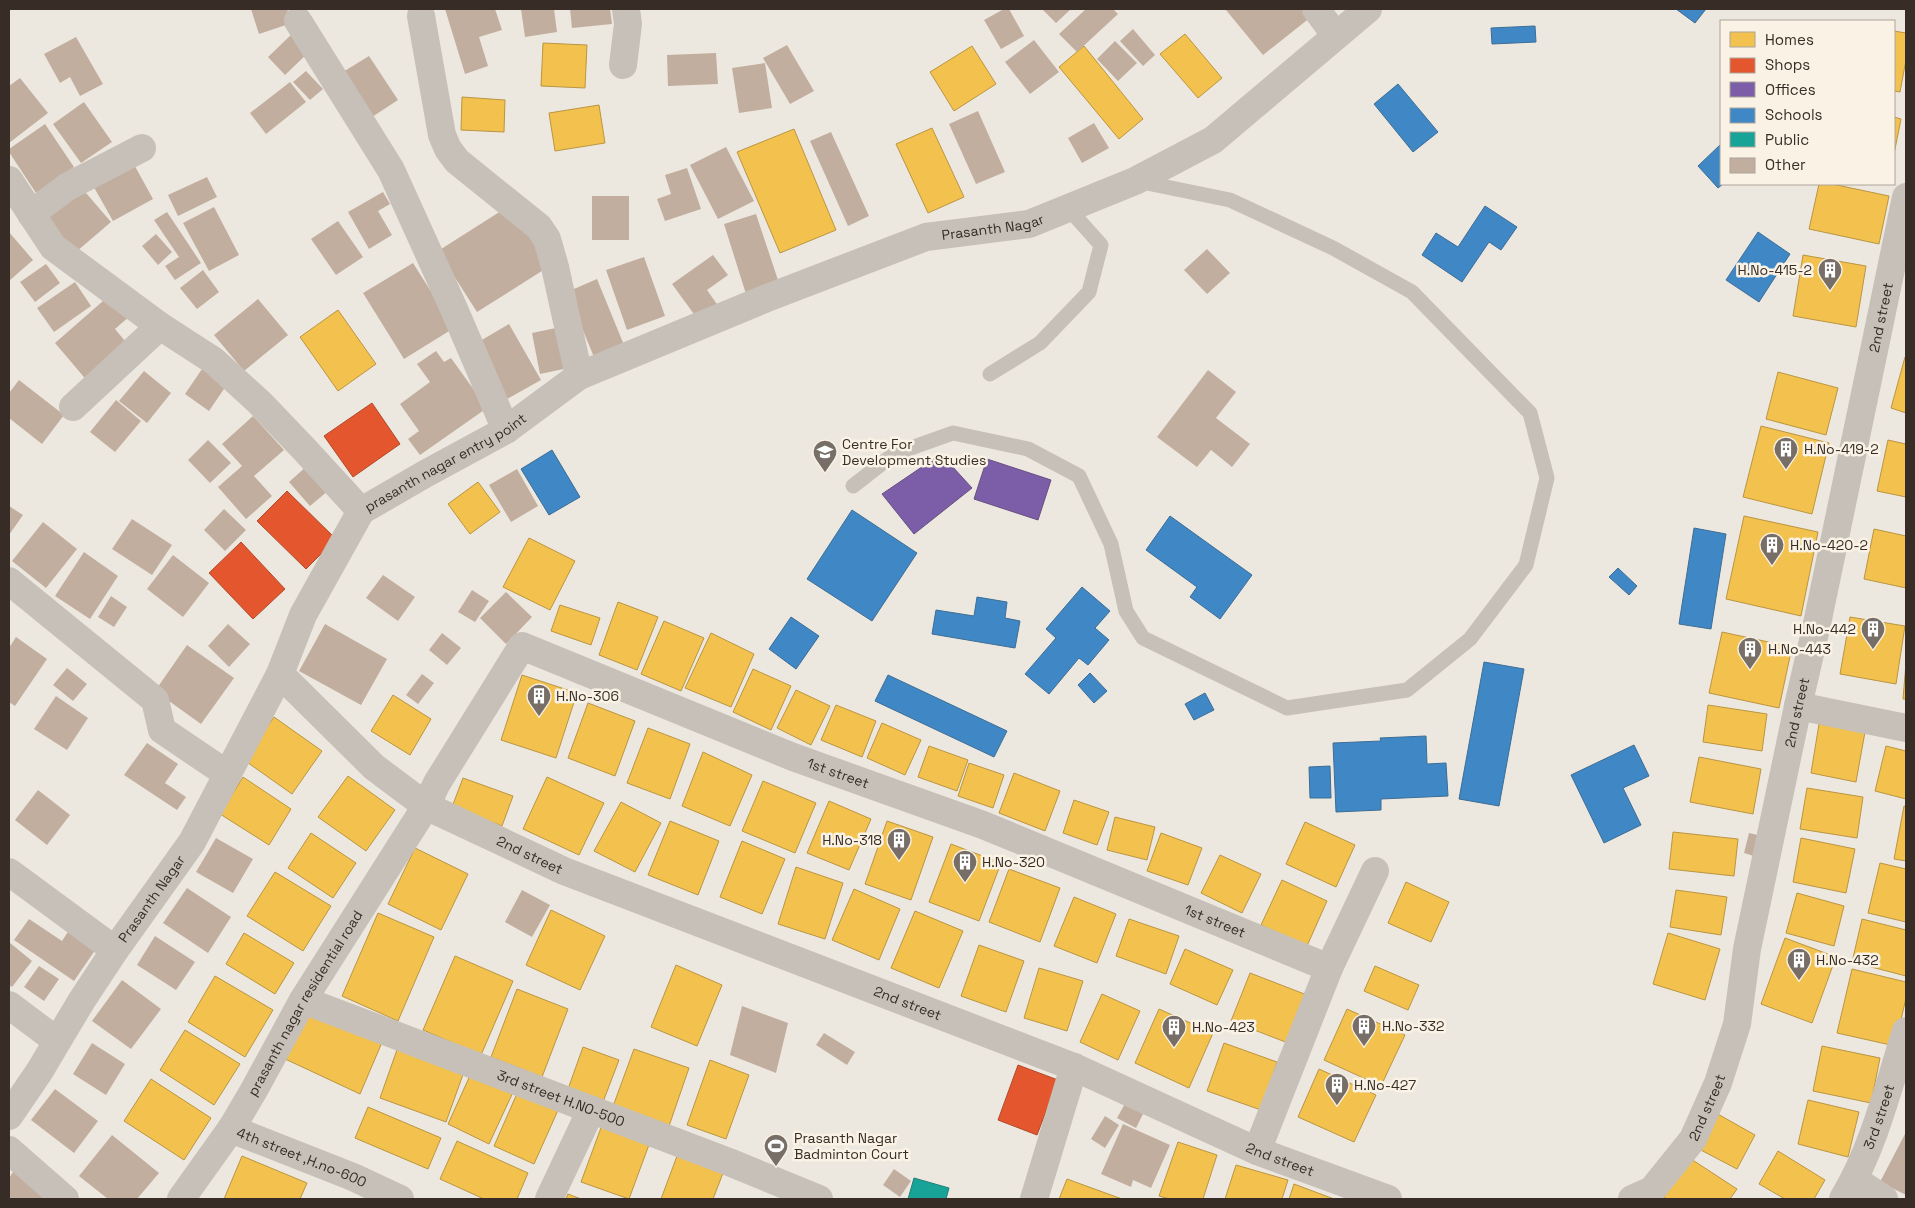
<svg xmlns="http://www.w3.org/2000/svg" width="1915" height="1208" viewBox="0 0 1915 1208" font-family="'Space Grotesk',sans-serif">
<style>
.homes{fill:#f2c14e;stroke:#ba9542}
.shops{fill:#e4572e;stroke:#b04a2c}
.offices{fill:#7b5ea7;stroke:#674f80}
.schools{fill:#3f88c5;stroke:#3d6d95}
.public{fill:#17a398;stroke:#218076}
.building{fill:#c2ae9f}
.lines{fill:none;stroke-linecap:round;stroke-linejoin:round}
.service{stroke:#c6c0b8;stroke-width:15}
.minor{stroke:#c6c0b8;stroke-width:28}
.tertiary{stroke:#c6c0b8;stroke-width:28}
.labels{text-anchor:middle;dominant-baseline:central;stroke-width:5;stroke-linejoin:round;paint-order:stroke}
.street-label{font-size:14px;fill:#372d26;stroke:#faf3e5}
.poi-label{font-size:14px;fill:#372d26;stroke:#faf3e5;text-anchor:start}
</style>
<rect width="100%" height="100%" fill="#ede8df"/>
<!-- homes -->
<path class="homes" d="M1894,31L1906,33V60L1900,92L1894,91Z
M1185,34L1222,78L1198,98L1160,54Z
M543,43L587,45L585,88L541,86Z
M972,46L996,84L954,111L930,72Z
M1084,46L1143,119L1119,139L1059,67Z
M462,97L505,100L504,132L461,130Z
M599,105L605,143L555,151L549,113Z
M1894,117L1901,119L1894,154Z
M932,128L964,197L928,213L896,144Z
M794,129L836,230L780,253L737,152Z
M1819,184H1832L1889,196L1879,244L1809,229Z
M1803,255L1866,266L1856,327L1793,316Z
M338,310L376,364L338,391L300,337Z
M1905,357H1906V413L1891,408Z
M1778,372L1838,388L1826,435L1766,419Z
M1761,426L1829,443L1812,514L1743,497Z
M1888,440L1906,444V497L1877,491Z
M478,482L500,512L470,534L448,504Z
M1744,516L1818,532L1801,616L1726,599Z
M1874,529L1906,536V588L1864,579Z
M529,538L575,561L550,610L503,587Z
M618,602L658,617L637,670L599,655Z
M560,605L600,618L591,645L551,631Z
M1850,617L1905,626L1896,684L1840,674Z
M664,621L704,638L681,691L641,674Z
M1722,632L1792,647L1779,708L1709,693Z
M711,633L754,654L731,707L685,688Z
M1906,663V699H1903Z
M753,669L791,686L771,730L733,712Z
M522,675L577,693L556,758L501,740Z
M796,690L830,706L811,745L777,728Z
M393,695L431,719L410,755L371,731Z
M588,703L635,721L615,776L568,758Z
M836,705L876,721L862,757L821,740Z
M1708,705L1767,714L1762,751L1703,742Z
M274,717L322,751L292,794L244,760Z
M882,723L921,740L905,775L867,758Z
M1819,724L1865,732L1856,782L1811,773Z
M648,728L690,744L670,799L627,783Z
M929,746L968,760L957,791L918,777Z
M1886,746L1906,751V799L1875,791Z
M703,752L752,775L730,826L682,806Z
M1699,757L1761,769L1753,814L1690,802Z
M969,763L1004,775L993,808L958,796Z
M1014,773L1060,791L1045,831L999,813Z
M348,776L395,810L366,851L318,817Z
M243,777L291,809L269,845L220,814Z
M547,777L604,803L579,855L523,829Z
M463,778L513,796L502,826L452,807Z
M763,781L816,803L795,853L742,831Z
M1807,788L1863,797L1857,838L1800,829Z
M1074,800L1109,812L1097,845L1063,833Z
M829,801L871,819L849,870L807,853Z
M621,802L661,823L635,872L594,851Z
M1904,806L1906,807V861L1894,859Z
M1115,817L1155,827L1147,860L1107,850Z
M670,821L719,841L698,895L648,875Z
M887,821L933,837L911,900L865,884Z
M1305,822L1355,845L1336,887L1286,864Z
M1673,832L1738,839L1734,876L1669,869Z
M311,833L356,863L333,898L288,868Z
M1161,833L1202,848L1188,885L1147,871Z
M1801,838L1855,849L1846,893L1793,882Z
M742,841L785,859L762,914L720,897Z
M951,844L1001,863L979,921L929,902Z
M415,848L468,874L441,930L388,904Z
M1220,855L1261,874L1242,913L1201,893Z
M1880,863L1906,869V922L1868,913Z
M796,867L843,883L825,939L778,924Z
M1009,869L1060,888L1040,942L989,922Z
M275,872L331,906L303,951L247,916Z
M1282,880L1327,901L1307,946L1261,925Z
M1406,882L1449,902L1431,942L1388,923Z
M854,889L900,909L879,960L832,940Z
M1676,890L1727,897L1721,935L1670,927Z
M1797,893L1844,906L1834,946L1786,933Z
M1074,897L1116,914L1097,963L1054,946Z
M551,910L605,936L580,990L526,965Z
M915,911L963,931L939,988L891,968Z
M378,913L434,937L398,1021L342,996Z
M1129,919L1179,936L1166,974L1116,956Z
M1862,919L1906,930V976L1852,962Z
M244,933L294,963L275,994L226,964Z
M1668,933L1720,949L1705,1000L1653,984Z
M1785,938L1836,957L1812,1023L1761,1004Z
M979,945L1024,961L1006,1012L961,996Z
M1185,949L1233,970L1217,1005L1170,984Z
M455,956L513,981L481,1055L423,1030Z
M676,965L722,985L697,1046L651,1027Z
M1375,966L1419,985L1408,1010L1364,991Z
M1039,968L1083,981L1067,1031L1024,1018Z
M1852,969L1906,982V998L1895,1046L1837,1033Z
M1250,973L1307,995L1288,1043L1231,1021Z
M215,976L273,1010L245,1057L188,1022Z
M517,989L568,1009L542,1077L491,1057Z
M1102,994L1140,1011L1118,1060L1080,1042Z
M305,1006L383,1040L360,1094L283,1058Z
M1159,1009L1213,1033L1189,1088L1135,1063Z
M1347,1009L1405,1035L1381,1086L1324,1060Z
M185,1030L240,1064L214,1105L160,1070Z
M1224,1043L1277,1062L1261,1110L1207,1091Z
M399,1044L465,1069L446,1122L380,1098Z
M1822,1046L1880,1058L1871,1103L1813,1091Z
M583,1047L619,1060L603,1102L568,1089Z
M634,1049L689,1068L668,1129L612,1109Z
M710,1060L749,1075L726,1139L687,1125Z
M473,1069L515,1088L489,1144L448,1124Z
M1319,1069L1376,1095L1354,1142L1298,1117Z
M151,1079L211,1118L184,1160L124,1121Z
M519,1089L559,1108L534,1164L494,1146Z
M1808,1100L1859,1112L1848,1157L1798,1144Z
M368,1107L441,1138L428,1169L355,1138Z
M1716,1113L1755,1135L1737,1169L1697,1148Z
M602,1125L650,1142L629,1199L581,1182Z
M457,1141L528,1173L517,1199H484L440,1179Z
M1178,1142L1217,1155L1203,1199H1170L1159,1196Z
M1778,1151L1825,1180L1814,1199H1785L1759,1184Z
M242,1156L307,1183L300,1199H224Z
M677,1156L723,1173L713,1199H661Z
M1688,1157L1737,1189L1730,1199H1667L1663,1197Z
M1236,1165L1288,1180L1282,1199H1225Z
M1067,1179L1122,1199H1059Z
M1294,1184L1334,1199H1289Z
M568,1194L581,1199H566Z"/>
<!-- shops -->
<path class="shops" d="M372,403L400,444L353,477L324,436Z
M287,491L336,539L306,569L257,521Z
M241,542L285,589L253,619L209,573Z
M1018,1065L1058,1080L1037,1135L998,1120Z"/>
<!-- offices -->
<path class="offices" d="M941,454L972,488L914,534L882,494Z
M987,459L1051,480L1038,520L974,499Z"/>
<!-- schools -->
<path class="schools" d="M1676,9H1706L1695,23Z
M1535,26L1536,42L1492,44L1491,28Z
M1398,84L1438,132L1413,152L1374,104Z
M1721,144V184H1723L1718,188L1698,166Z
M1485,206L1517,227L1501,250L1489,242L1462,282L1422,255L1436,233L1458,247Z
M1758,232L1790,254L1759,302L1726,280Z
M552,450L580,497L549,515L521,469Z
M852,510L917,553L872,621L807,579Z
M1170,516L1252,575L1220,619L1190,597L1197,587L1146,550Z
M1694,528L1726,534L1711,629L1679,624Z
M1618,568L1637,586L1629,595L1609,577Z
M1082,587L1110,611L1095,628L1109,640L1088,665L1079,658L1049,694L1025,674L1056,638L1046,629Z
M977,597L1007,602L1005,618L1020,621L1015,648L932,634L936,610L974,616Z
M791,617L819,636L796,669L769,649Z
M1484,662L1524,669L1499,806L1459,799Z
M1090,673L1107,691L1094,703L1078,685Z
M888,675L1007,731L994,757L875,701Z
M1205,693L1214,710L1194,720L1185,704Z
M1426,736L1427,764L1446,763L1448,796L1381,799V810L1336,812L1333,743L1381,741L1380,738Z
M1634,745L1649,776L1623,788L1641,825L1604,843L1571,775Z
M1330,766L1331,798H1310L1309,767Z"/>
<!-- public -->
<path class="public" d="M914,1178L949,1188L946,1199H908Z"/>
<!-- building -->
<path class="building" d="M251,9H287L292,23L259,34Z
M445,9H495L502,30L479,37L488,66L465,74Z
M521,9H554L557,32L525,37Z
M570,9H610L612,24L572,28Z
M1004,9H1009L1024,36L1001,49L984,20Z
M1042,9H1071L1056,23Z
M1086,9H1113L1118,14L1077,52L1059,34Z
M1227,9H1313L1316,13L1263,55L1226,10Z
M1133,29L1155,55L1143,66L1120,41Z
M293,33L310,51L285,75L268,57Z
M76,37L103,84L80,96L70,77L60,83L44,54Z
M1034,40L1059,72L1030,94L1005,62Z
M1115,41L1137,63L1118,81L1097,59Z
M787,45L814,91L790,104L763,58Z
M716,53L718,84L668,86L667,55Z
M369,56L398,100L372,117L343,72Z
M765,63L772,108L739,113L732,68Z
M306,71L323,89L310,100L293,82Z
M20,78L48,113L9,143V86Z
M290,82L306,102L266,134L250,113Z
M84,102L112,142L81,163L53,124Z
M978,111L1005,172L976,184L949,124Z
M1094,123L1109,148L1082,163L1068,138Z
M45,124L74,167L36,193L9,152V149Z
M831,132L869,216L848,226L810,141Z
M726,147L754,201L718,219L690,165Z
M131,159L153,199L113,221L91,182Z
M687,168L701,209L665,221L657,199L671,194L665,175Z
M207,177L217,197L178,216L168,195Z
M80,186L111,222L76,252L45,217Z
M383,192L390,204L378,211L392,235L369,249L348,212Z
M592,196H629V240H592Z
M214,207L239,255L209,271L183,223Z
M501,211L535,239L545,269L477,312L438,251Z
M167,212L201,263L175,280L165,266L179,257L154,220Z
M756,214L779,283L746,294L724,224Z
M338,221L363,257L336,275L311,239Z
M9,232L33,260L9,281Z
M156,234L172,252L158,265L142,246Z
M1207,249L1230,273L1207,294L1184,270Z
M713,255L728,275L707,290L719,307L699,321L672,284Z
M644,257L665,316L627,330L606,270Z
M413,263L454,328L404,359L363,293Z
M46,264L60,283L35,302L20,282Z
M203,270L219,292L197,309L180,288Z
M597,279L624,345L594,357L567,292Z
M75,282L91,306L54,332L37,308Z
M111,294L130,316L115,329L130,347L89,383L55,343Z
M258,299L288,335L244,371L214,335Z
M509,324L541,380L507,399L475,344Z
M565,326L573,367L540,374L532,333Z
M436,351L444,362L451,358L487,408L420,455L408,439L419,431L400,404L430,382L417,364Z
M202,369L226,386L209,411L185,394Z
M1208,370L1236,392L1216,418L1250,444L1232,467L1211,450L1197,467L1157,437Z
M144,371L171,393L147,423L119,401Z
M19,380L64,415L42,444L9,418V393Z
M116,400L141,421L115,452L90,432Z
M253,416L284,450L254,476L272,496L246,519L218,487L242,466L222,444Z
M208,440L231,463L210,483L188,460Z
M308,465L329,490L310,506L289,482Z
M517,469L538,506L511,522L489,485Z
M9,506L23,515L9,535Z
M224,509L246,530L225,551L204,530Z
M132,519L172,545L152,575L112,549Z
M43,522L77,549L46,588L12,561Z
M84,552L118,576L90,619L55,596Z
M173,555L209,583L183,617L147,589Z
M383,575L415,597L398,621L366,598Z
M472,590L489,601L475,622L458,612Z
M506,592L532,617L506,644L480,618Z
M111,596L127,607L114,627L98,617Z
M228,624L250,644L229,667L208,646Z
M325,624L387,659L361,705L299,671Z
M442,633L461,648L447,665L429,650Z
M16,637L47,659L15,706L9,702V648Z
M187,645L234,678L201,724L155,691Z
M67,668L87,684L73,701L53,685Z
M422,674L434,683L418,704L406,695Z
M56,696L88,718L67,750L34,729Z
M147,743L178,764L165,783L186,797L177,810L124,775Z
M38,790L70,815L47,845L15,820Z
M1749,833L1762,836L1757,857L1744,853Z
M216,838L253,859L233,893L196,872Z
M187,888L231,917L208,953L163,923Z
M522,890L550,905L532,937L505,922Z
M29,919L62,941L73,924L100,943L74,981L14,940Z
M155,936L195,962L176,990L137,965Z
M9,942L32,961L12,987L9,985Z
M39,966L59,979L44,1001L24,987Z
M122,980L161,1009L131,1049L92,1021Z
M742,1006L788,1023L776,1073L730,1055Z
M824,1033L855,1052L847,1065L816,1045Z
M92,1043L125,1064L106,1095L73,1074Z
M55,1089L98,1121L74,1153L31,1120Z
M1127,1100L1145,1110L1136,1128L1117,1118Z
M1105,1116L1119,1125L1105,1148L1091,1139Z
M1123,1124L1170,1145L1151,1188L1133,1180L1131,1187L1101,1174Z
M1906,1132V1195L1880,1182Z
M112,1135L159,1173L137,1199H108L79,1176Z
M15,1169L54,1199H9V1178Z
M894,1169L911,1181L900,1197L883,1185Z"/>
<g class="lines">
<!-- service -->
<path class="service" d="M990,374L1040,343L1089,292L1101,245L1068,208
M853,486L894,454L953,433L1028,449L1079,476L1111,544L1126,611L1143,638L1287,708L1407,690L1470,639L1526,565L1547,478L1530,413L1412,292L1333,248L1230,200L1137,181"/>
<!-- minor -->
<g class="minor">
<path d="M1316,9L1336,36"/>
<path d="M421,16L442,135L448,149L457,161L539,227L547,239L555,267L579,376"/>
<path d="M298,21L391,170L454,309L506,430"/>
<path d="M623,65L628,24L626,9"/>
<path d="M9,180L53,247L160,326L214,361L260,403L305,450L361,511"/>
<path d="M31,214L67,187L142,148"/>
<path d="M73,407L160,326"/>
<path d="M9,581L155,700L162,730L227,774"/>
<path id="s1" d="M280,674L374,767L426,806L564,871L1074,1067L1257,1151L1388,1199"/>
<path d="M1798,706L1906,728"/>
<path d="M9,872L115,950"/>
<path id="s2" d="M303,1000L729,1162L819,1199"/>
<path d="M9,1005L57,1041"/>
<path id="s3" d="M231,1129L353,1177L400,1199"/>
<path d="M9,1150L65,1199"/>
<path d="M1257,1151L1329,968L1375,871"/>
<path d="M1855,1180L1884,1199"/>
<path id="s4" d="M181,1199L231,1129L254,1090L303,1000L426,806L437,783L522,646L793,757L983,825L1329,968"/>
<path d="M549,1199L591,1110"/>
<path d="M1034,1199L1074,1067"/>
<path id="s5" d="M1632,1199L1652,1190L1693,1139L1718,1083L1737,1024L1747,949L1798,706L1818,619L1906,197"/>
<path id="s6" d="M1843,1199C1874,1147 1888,1088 1906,1031"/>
</g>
<!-- tertiary -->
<path class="tertiary" id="s7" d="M9,1116L39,1072L82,1000L115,950L192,842L280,674L303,615L361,511L425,474L506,430L579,376L767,298L926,237L1029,224L1135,181L1213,140L1368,9"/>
</g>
<!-- icons -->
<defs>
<symbol id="building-pin" viewBox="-11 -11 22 30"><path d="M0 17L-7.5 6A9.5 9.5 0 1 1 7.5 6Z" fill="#776e67" stroke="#faf3e5"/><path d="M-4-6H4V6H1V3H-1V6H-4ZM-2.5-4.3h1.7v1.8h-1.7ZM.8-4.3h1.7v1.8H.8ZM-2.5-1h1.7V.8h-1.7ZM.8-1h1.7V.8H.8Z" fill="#fff"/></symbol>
<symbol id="university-pin" viewBox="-11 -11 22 30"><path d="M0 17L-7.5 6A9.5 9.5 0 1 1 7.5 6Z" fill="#776e67" stroke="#faf3e5"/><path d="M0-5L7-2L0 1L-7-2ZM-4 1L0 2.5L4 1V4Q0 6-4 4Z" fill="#fff"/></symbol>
<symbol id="stadium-pin" viewBox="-11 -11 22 30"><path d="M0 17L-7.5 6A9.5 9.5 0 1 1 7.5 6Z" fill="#776e67" stroke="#faf3e5"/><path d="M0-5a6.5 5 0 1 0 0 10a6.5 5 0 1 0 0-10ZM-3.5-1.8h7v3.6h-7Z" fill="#fff"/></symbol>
</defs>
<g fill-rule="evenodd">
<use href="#building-pin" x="1816" y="256" width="28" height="38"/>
<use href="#building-pin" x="1772" y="435" width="28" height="38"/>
<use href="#university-pin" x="811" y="438" width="28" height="38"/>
<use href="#building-pin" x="1758" y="531" width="28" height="38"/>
<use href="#building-pin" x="1859" y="615" width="28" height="38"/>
<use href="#building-pin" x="1736" y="635" width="28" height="38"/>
<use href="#building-pin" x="525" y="682" width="28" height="38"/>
<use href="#building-pin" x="885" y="826" width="28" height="38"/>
<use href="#building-pin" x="951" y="848" width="28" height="38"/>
<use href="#building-pin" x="1785" y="946" width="28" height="38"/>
<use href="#building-pin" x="1350" y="1012" width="28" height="38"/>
<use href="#building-pin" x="1160" y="1013" width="28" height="38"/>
<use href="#building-pin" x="1323" y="1071" width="28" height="38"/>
<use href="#stadium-pin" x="762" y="1132" width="28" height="38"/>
</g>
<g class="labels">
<!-- street labels -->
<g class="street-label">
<text stroke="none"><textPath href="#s7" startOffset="1400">Prasanth Nagar</textPath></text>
<text stroke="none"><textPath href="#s5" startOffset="932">2nd street</textPath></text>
<text stroke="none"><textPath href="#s7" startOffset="799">prasanth nagar entry point</textPath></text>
<text stroke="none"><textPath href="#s5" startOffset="528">2nd street</textPath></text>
<text stroke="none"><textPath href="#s4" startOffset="991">1st street</textPath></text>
<text stroke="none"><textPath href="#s1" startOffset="312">2nd street</textPath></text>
<text stroke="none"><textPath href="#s7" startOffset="260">Prasanth Nagar</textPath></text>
<text stroke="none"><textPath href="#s4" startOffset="1396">1st street</textPath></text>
<text stroke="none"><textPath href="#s4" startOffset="232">prasanth nagar residential road</textPath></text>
<text stroke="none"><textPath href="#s1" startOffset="718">2nd street</textPath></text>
<text stroke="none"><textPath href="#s2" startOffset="276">3rd street H.NO-500</textPath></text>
<text stroke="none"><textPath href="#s5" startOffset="122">2nd street</textPath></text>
<text stroke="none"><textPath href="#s6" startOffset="90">3rd street</textPath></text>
<text stroke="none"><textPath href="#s3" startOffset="76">4th street ,H.no-600</textPath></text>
<text stroke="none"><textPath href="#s1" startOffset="1122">2nd street</textPath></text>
</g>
<!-- poi labels -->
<g class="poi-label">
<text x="1812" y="270" text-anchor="end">H.No-415-2</text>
<text x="842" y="444">Centre For<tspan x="842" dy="16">Development Studies</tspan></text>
<text x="1804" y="449">H.No-419-2</text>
<text x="1790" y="545">H.No-420-2</text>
<text x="1856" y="629" text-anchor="end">H.No-442</text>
<text x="1768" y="649">H.No-443</text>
<text x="556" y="696">H.No-306</text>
<text x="882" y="840" text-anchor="end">H.No-318</text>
<text x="982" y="862">H.No-320</text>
<text x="1816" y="960">H.No-432</text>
<text x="1382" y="1026">H.No-332</text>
<text x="1192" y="1027">H.No-423</text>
<text x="1354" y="1085">H.No-427</text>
<text x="794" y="1138">Prasanth Nagar<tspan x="794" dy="16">Badminton Court</tspan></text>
</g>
</g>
<!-- border -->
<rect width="1915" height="1208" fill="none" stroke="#372d26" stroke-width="20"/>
<!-- legend -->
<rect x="1720" y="20" width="175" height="165" fill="#faf3e5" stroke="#aca499"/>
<rect x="1730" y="32" width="25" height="15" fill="#f2c14e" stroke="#aca499"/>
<text x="1765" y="45" font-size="15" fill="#372d26">Homes</text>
<rect x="1730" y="58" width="25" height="15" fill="#e4572e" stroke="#aca499"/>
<text x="1765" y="70" font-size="15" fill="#372d26">Shops</text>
<rect x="1730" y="82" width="25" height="15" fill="#7b5ea7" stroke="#aca499"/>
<text x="1765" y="95" font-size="15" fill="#372d26">Offices</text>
<rect x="1730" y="108" width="25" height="15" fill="#3f88c5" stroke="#aca499"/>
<text x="1765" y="120" font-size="15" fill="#372d26">Schools</text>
<rect x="1730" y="132" width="25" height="15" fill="#17a398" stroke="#aca499"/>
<text x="1765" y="145" font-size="15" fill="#372d26">Public</text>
<rect x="1730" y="158" width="25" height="15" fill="#c2ae9f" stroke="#aca499"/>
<text x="1765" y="170" font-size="15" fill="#372d26">Other</text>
</svg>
